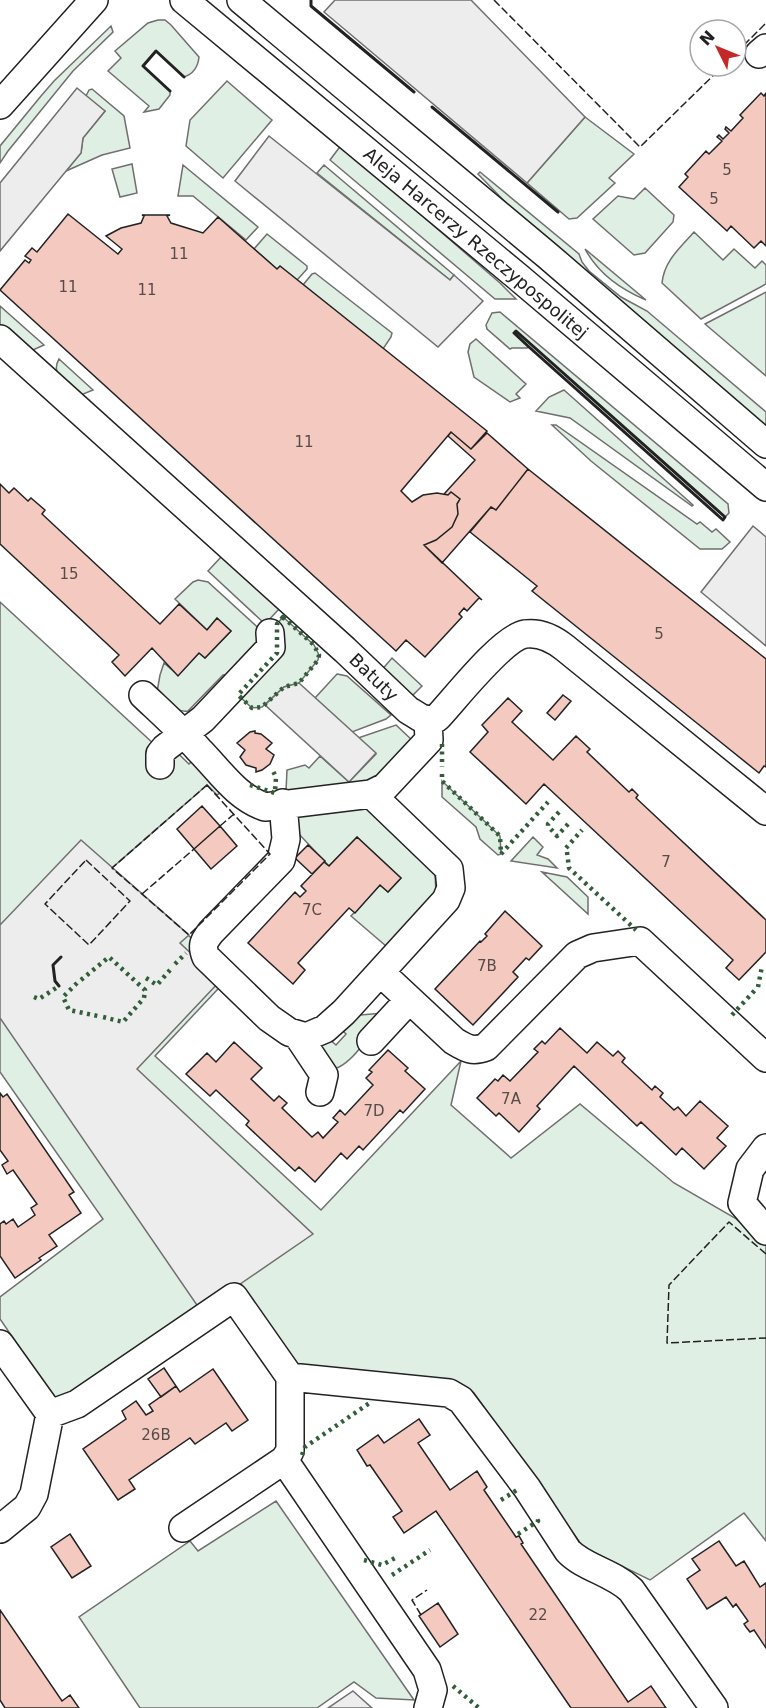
<svg xmlns="http://www.w3.org/2000/svg" width="766" height="1708" viewBox="0 0 766 1708" font-family="'DejaVu Sans',sans-serif">
<style>
.green{fill:#e0efe3;stroke:#6f6f6f;stroke-width:1.5}
.parking{fill:#ededed;stroke:#6f6f6f;stroke-width:1.5}
.building{fill:#f3c9c0;stroke:#222;stroke-width:1.5}
.lines{fill:none;stroke-linecap:round;stroke-linejoin:round}
.minor-casing{stroke:#222;stroke-width:30}
.minor{stroke:#fff;stroke-width:27}
.hedge{stroke:#2f5e38;stroke-width:4.5;stroke-dasharray:3 4.5;stroke-linecap:butt}
.fence{stroke:#222;stroke-width:1.5;stroke-dasharray:8 3;stroke-linecap:butt}
.wall{stroke:#222;stroke-width:3}
.labels{text-anchor:middle;dominant-baseline:central;stroke-width:4.5;stroke-linejoin:round;paint-order:stroke}
.number-label{font-size:15px;fill:#564c4a}
.street-label{font-size:18px;fill:#222;stroke:#fff}
</style>
<rect width="100%" height="100%" fill="#fff"/>
<!-- green -->
<path class="green" d="M158,20H165L171,25L199,57C198,67 193,74 184,77L156,51L143,66L170,91V95L159,109L144,112L149,106L108,71L121,58L115,51L148,23Z
M111,26L113,32L73,71L8,151L0,163V146L41,96L54,81Z
M227,81L272,120L223,178L186,146L190,120Z
M92,89L124,116L130,148L102,155L66,171L81,153L83,138L105,111L86,96L89,90Z
M585,117L634,154L609,178L615,183L577,218L569,219L527,183Z
M343,147L500,283L516,299H495L330,160L339,148Z
M132,164L137,193L120,197L112,169Z
M183,165L258,227L246,240L193,196H178Z
M324,165L454,275L450,280L317,173Z
M480,172L579,254L582,262L589,271L621,297L647,311L766,412V426L519,216L478,174Z
M645,188L674,215L673,222L645,253L634,255L593,219L618,196L634,199Z
M694,232L723,260L734,249L755,268L762,261L766,265V284L701,319L662,283C664,261 680,248 694,232Z
M267,234L307,266V269L297,280L277,269L254,249Z
M585,249L646,300C622,290 598,273 585,249Z
M315,273L392,333L391,337L383,349L303,285L312,274Z
M766,292V376L705,324Z
M0,306L44,345L33,350L24,346L0,325Z
M500,312L728,504L729,513L725,517L516,331L514,333L529,347L527,348H512L510,349L487,329L486,325L492,313Z
M476,339L526,384L516,394L520,398L510,402L474,377L468,352L470,344Z
M59,359L93,390L81,395C69,386 49,376 59,359Z
M564,390L693,505L692,506L570,418L536,411L549,397Z
M552,425H556L697,524L700,522L712,532L716,529L730,542L722,549H700L591,461Z
M222,556L279,609L265,624L208,571Z
M198,580L208,582L264,633L239,674L223,675L188,711C175,713 167,701 157,692L160,675L164,663L178,675L199,653L205,658L231,631L217,618L207,630L175,599L193,582Z
M0,602L155,745L162,738L189,764L197,756L227,788L217,795L207,785L112,868L232,974L155,1056L321,1210L461,1061L451,1105L511,1158L580,1104L674,1183L735,1218L766,1244V1541L744,1513L650,1580L583,1547L474,1393L461,1384L294,1366L234,1288L60,1407L0,1319V1297L103,1219L0,1072Z
M283,617L314,645L319,655L318,660L299,683L284,687L262,707L252,708L238,695L277,624Z
M392,658L422,686L409,699L380,672Z
M337,674L347,676L391,715L386,719L352,732L315,698Z
M396,725L413,741L377,778L368,781L286,791L287,770L305,765L309,768L320,756L349,782L376,754L358,738Z
M442,781L500,836L501,854L498,855L480,839L476,827L442,797Z
M365,803L435,872L436,894L392,945L386,946L351,916L380,885L388,892L401,878L357,837L329,866L297,832V818L302,810Z
M533,837L543,847L537,855L548,859L557,868L511,861Z
M542,872L567,877L588,897V914Z
M384,1013C374,1029 352,1066 333,1069L318,1049L328,1038L336,1045L346,1034L340,1028L348,1016Z
M276,1501L414,1700L376,1698L354,1682L317,1708H140L79,1617L190,1541L198,1551Z"/>
<!-- parking -->
<path class="parking" d="M335,0H471L585,117L527,183L324,12Z
M77,88L105,111L83,138L81,153L0,251V183Z
M269,136L450,280L454,275L483,301L438,347L235,181Z
M753,526L766,537V646L701,592Z
M299,683L376,753L349,782L265,705L284,687Z
M81,840L189,935L180,943L220,981L137,1069L313,1234L201,1311L0,1018V925Z
M353,1691L372,1708H328Z"/>
<!-- building -->
<path class="building" d="M761,93L764,96L766,93V246L761,241L754,248L731,226L727,231L679,187L688,177L685,174L706,151L709,154L722,141L717,137L719,135L723,139L729,133L725,129L726,127L731,131L743,118L740,115Z
M68,214L118,254L122,249L106,236L121,228L141,223L144,216L142,215H170L167,216L171,223L203,233L218,217L277,269L280,266L487,431L471,449L451,432L401,491L412,502L423,495L437,493L448,495L451,492L460,499L457,504L458,514L452,527L436,540L424,545L482,600L479,598L467,611L464,608L459,614L462,617L425,657L406,640L396,651L0,290L25,260L29,263L31,260L25,256L32,248L37,252Z
M451,432L471,449L487,433L528,469L496,510L491,507L442,563L424,545L436,540L452,527L458,514L457,504L460,499L451,492L448,495L444,494L475,460L448,436Z
M528,469L766,659V767L764,766L759,773L718,740L532,591L537,586L470,532L491,507L496,510Z
M0,484L9,493L14,488L28,501L31,498L45,510L42,514L160,624L179,604L207,630L217,618L231,631L205,658L199,653L178,676L152,648L125,676L112,662L119,655L0,544Z
M563,695L571,701L555,720L547,713Z
M508,698L522,711L512,722L553,760L576,736L590,749L587,752L629,792L632,789L638,795L636,798L766,920V952L739,980L726,968L733,960L544,784L526,804L470,752L488,732L482,725Z
M255,731V733L261,734L272,743L266,749L274,755L270,764L262,770L256,772V768L246,765L240,757L245,750L237,743L250,732Z
M202,806L220,826L194,849L177,829Z
M220,826L237,846L211,869L194,849Z
M357,837L401,878L388,892L380,885L355,913L349,908L298,963L305,970L293,984L248,943L295,892L300,897L306,891L301,886L324,862L329,866Z
M308,845L325,861L312,874L295,858Z
M505,911L542,946L529,960L526,958L513,972L518,977L473,1025L435,989L480,941L481,942L487,936L485,934Z
M560,1028L587,1053L597,1042L613,1056L618,1051L625,1058L622,1062L652,1090L655,1086L663,1093L660,1097L674,1110L678,1107L686,1116L700,1101L728,1126L717,1138L726,1146L704,1169L682,1148L676,1155L641,1122L637,1126L574,1066L537,1106L540,1109L519,1132L499,1113L496,1116L477,1098L495,1079L498,1081L503,1075L510,1081L538,1052L534,1049L542,1041L545,1044Z
M234,1042L262,1068L251,1079L274,1101L279,1096L287,1103L282,1108L312,1137L318,1132L323,1138L338,1122L333,1118L340,1110L345,1115L373,1085L366,1078L372,1072L369,1070L388,1050L408,1068L405,1071L425,1089L403,1113L400,1110L363,1150L359,1146L347,1159L341,1153L315,1182L299,1167L295,1171L246,1125L249,1121L216,1090L210,1096L186,1074L207,1053L216,1062Z
M0,1093L3,1097L7,1094L74,1192L69,1195L81,1213L49,1235L57,1246L39,1258L41,1260L15,1278L0,1256V1224L4,1221L6,1224L13,1219L18,1227L35,1215L31,1208L37,1204L13,1170L7,1174L2,1165L8,1161L0,1150Z
M164,1368L176,1386L161,1397L148,1379Z
M213,1369L248,1420L232,1431L226,1423L195,1444L190,1438L129,1480L135,1489L118,1500L83,1449L126,1419L122,1411L136,1401L146,1415L153,1411L149,1405L176,1386L180,1392Z
M419,1419L430,1435L418,1443L450,1490L477,1471L487,1487L484,1490L516,1537L519,1536L523,1543L521,1544L628,1702L651,1686L666,1708H571L436,1511L404,1533L393,1517L402,1511L370,1465L367,1466L357,1450L378,1435L384,1443Z
M70,1534L91,1566L72,1578L51,1547Z
M719,1541L736,1566L744,1561L760,1587L766,1583V1648L754,1630L750,1632L746,1627L744,1624L748,1621L736,1604L733,1607L726,1597L707,1609L687,1579L700,1570L692,1559Z
M438,1603L458,1634L440,1647L419,1616Z
M0,1610L62,1701L70,1695L79,1708H5L0,1700Z"/>
<g class="lines">
<defs>
<path id="minor" d="M184,0L518,277L766,487
M241,0L548,256L766,444
M759,54L766,48
M0,105L94,0
M0,339L345,650L408,710L421,718L428,720L437,718C455,699 502,638 525,634C540,632 554,639 565,648L766,811
M143,695C162,713 182,731 199,750C220,771 236,797 265,807L371,794L385,787L429,740L428,720
M160,765V754L165,748L203,719L271,647L270,633
M283,803L286,839L281,860L211,932C204,941 201,945 206,957L269,1018L289,1032L306,1037L325,1029L344,1012L446,900L451,888L449,869L371,794
M381,973L454,1041C467,1049 473,1052 486,1047L577,955L593,948L640,941L766,1058
M298,1036L324,1075L320,1092
M371,1041L409,1000
M766,1148L750,1169L742,1203L766,1231
M0,1344L50,1414L34,1494L27,1507L0,1529
M290,1377V1451L284,1460L427,1670L433,1690L428,1708
M50,1414L77,1404L234,1297L290,1377L449,1393L461,1400L527,1488L568,1551C584,1568 612,1572 631,1590L714,1708
M183,1528L284,1460"/>
</defs>
<!-- minor casing -->
<use href="#minor" class="minor-casing"/>
<!-- minor -->
<use href="#minor" class="minor"/>
<!-- hedge -->
<path class="hedge" d="M283,617L314,645L319,655L318,660L299,683L284,687L262,707L252,708L238,695L277,653V624Z
M442,744V767
M442,774V781L500,836L501,854L548,802
M250,785L275,793L276,777L272,769
M559,812L548,824V826L557,836L570,822
M566,848L582,830
M567,852L569,868L636,930
M175,964L186,953
M146,978L157,985L170,970
M81,980L109,957L145,990L144,998L123,1022L103,1017
M77,983L63,997L69,1010L98,1016
M758,987L762,966
M34,997L39,999L59,986
M732,1015L756,989
M302,1455L305,1447L371,1402
M501,1500L517,1490
M518,1534L538,1521L537,1519
M364,1560L382,1565L395,1558
M392,1575L430,1550
M453,1686L479,1708"/>
<!-- fence -->
<path class="fence" d="M494,0L640,147L723,66
M736,53L766,23
M207,785L270,854L189,935L112,868Z
M220,826L234,814
M86,860L130,901L89,945L45,904Z
M142,894L194,849
M766,1254L729,1222L669,1285L667,1343L766,1338
M421,1615L412,1600L427,1590"/>
<!-- wall -->
<path class="wall" d="M311,0V6L414,92
M170,91L143,66L156,51L184,77
M432,107L558,212
M516,331L725,517L723,520L529,347L514,333Z
M59,986L55,981L53,965L61,957"/>
</g>
<g class="labels">
<!-- number labels -->
<g class="number-label">
<text x="727" y="170">5</text>
<text x="714" y="199">5</text>
<text x="179" y="254">11</text>
<text x="68" y="287">11</text>
<text x="147" y="290">11</text>
<text x="304" y="442">11</text>
<text x="69" y="574">15</text>
<text x="659" y="634">5</text>
<text x="666" y="862">7</text>
<text x="312" y="910">7C</text>
<text x="487" y="966">7B</text>
<text x="511" y="1099">7A</text>
<text x="374" y="1111">7D</text>
<text x="156" y="1435">26B</text>
<text x="538" y="1615">22</text>
</g>
<!-- street labels -->
<g class="street-label">
<text transform="translate(476 243) rotate(40)">Aleja Harcerzy Rzeczypospolitej</text>
<text transform="translate(374 677) rotate(44)">Batuty</text>
</g>
</g>
<!-- north arrow -->
<g transform="translate(718 48) rotate(313)"><circle r="28" fill="#ffffff" stroke="#a7a7a7" stroke-width="1.5"/>
<path d="M0-4.5L10 22L0 15L-10 22Z" fill="#c62828"/>
<text y="-9" font-size="16" font-weight="bold" text-anchor="middle" fill="#222222">N</text>
</g>
</svg>
